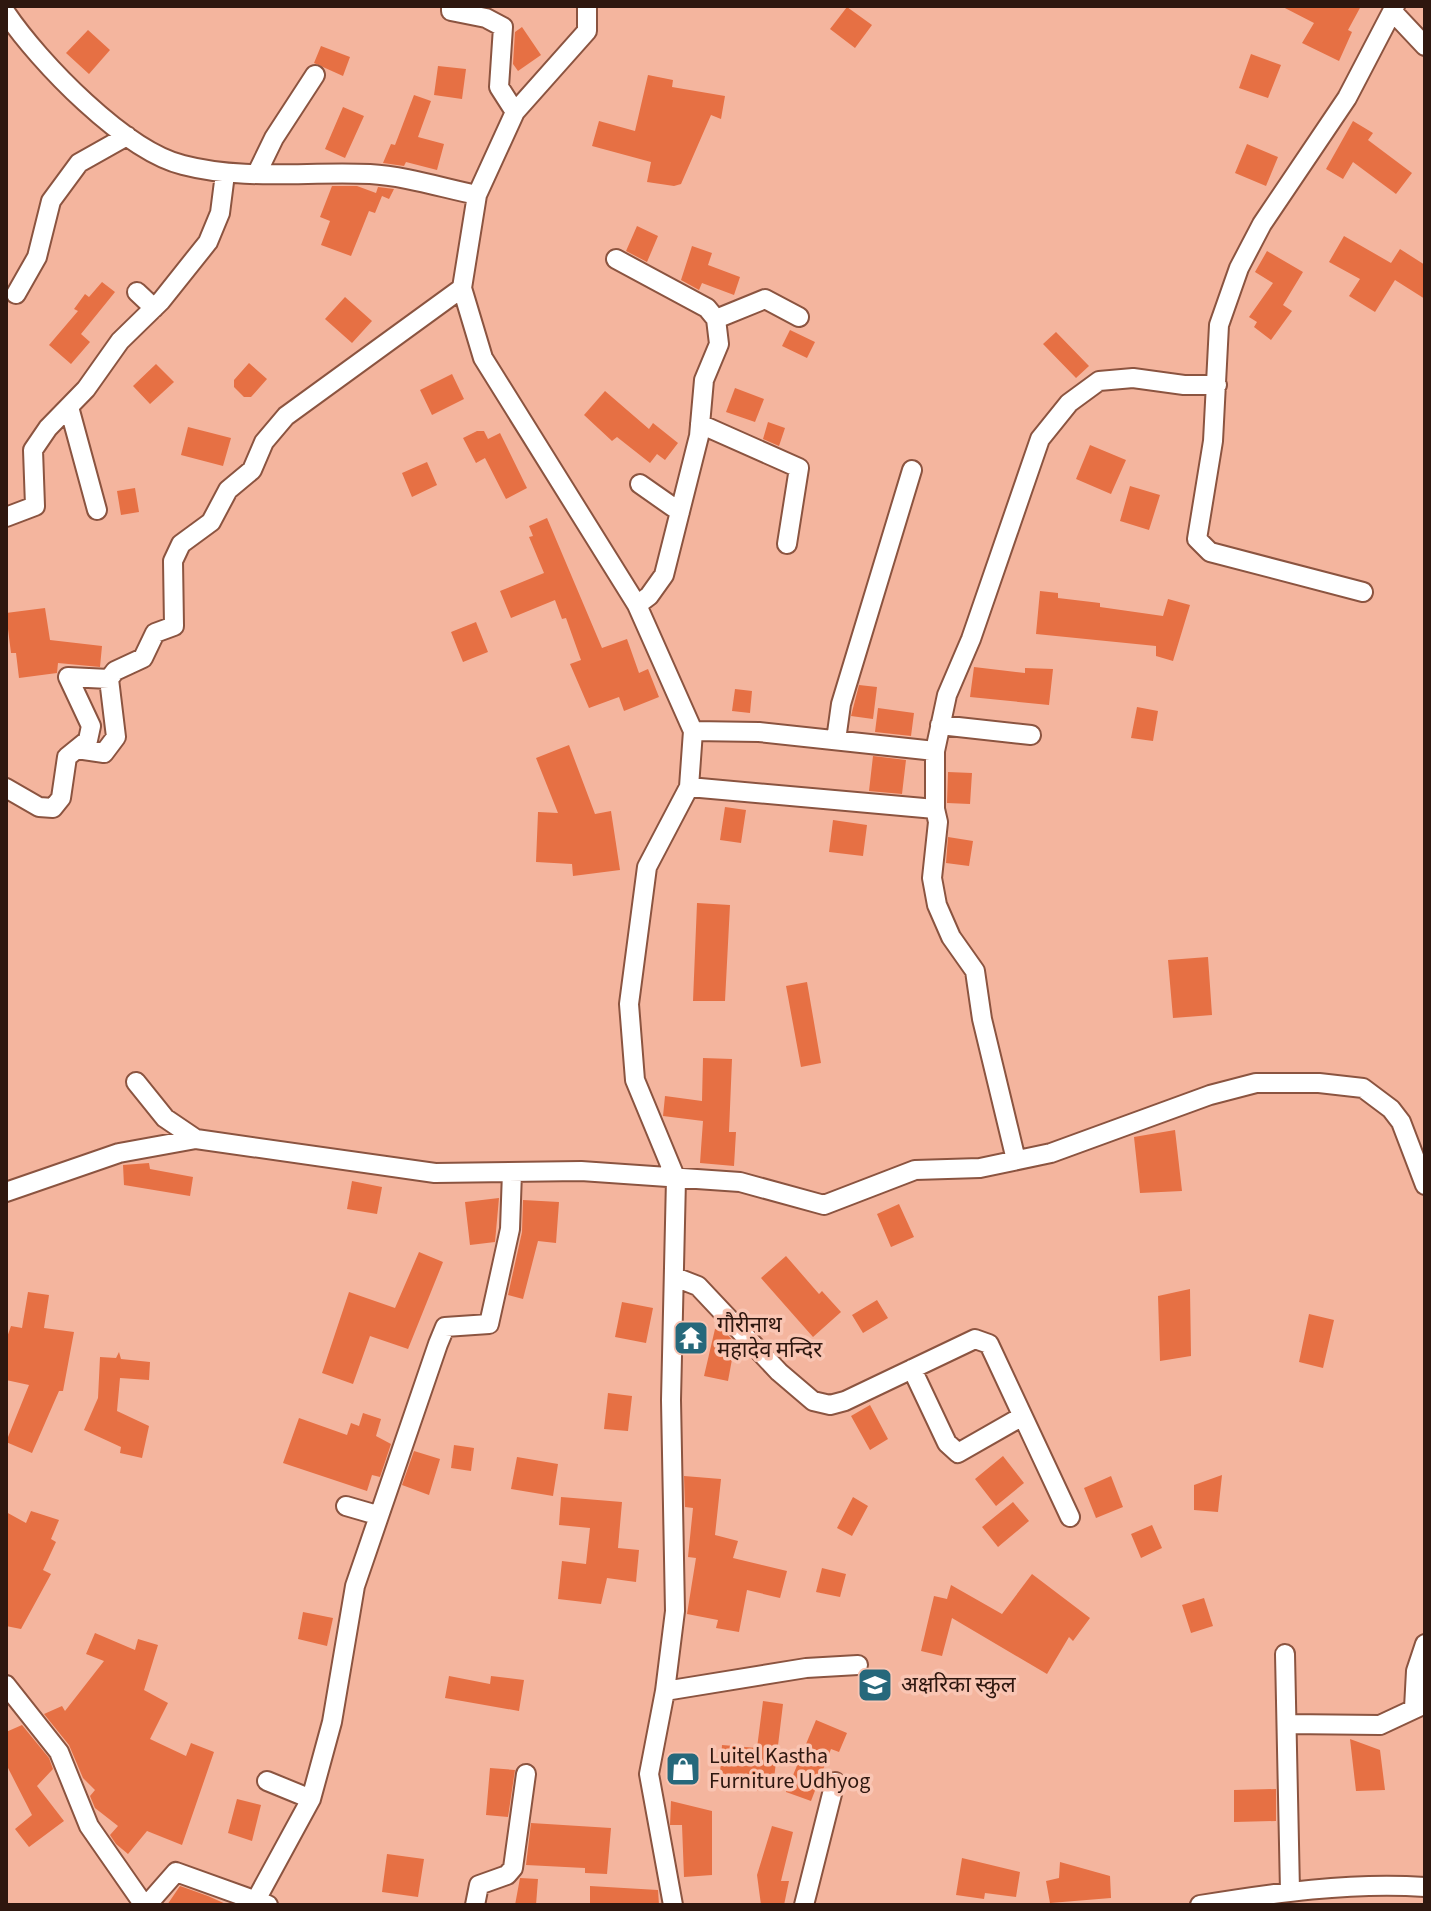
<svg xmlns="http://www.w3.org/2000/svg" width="1431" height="1911" viewBox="0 0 1431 1911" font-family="'Source Sans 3','Noto Sans Devanagari',sans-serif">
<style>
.building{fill:#e67044}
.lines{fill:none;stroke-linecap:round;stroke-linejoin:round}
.minor-casing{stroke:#8b5440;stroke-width:22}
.minor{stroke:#fff;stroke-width:18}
.labels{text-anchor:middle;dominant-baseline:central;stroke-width:7;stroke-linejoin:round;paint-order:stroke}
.poi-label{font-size:22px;fill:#2e170f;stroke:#f9c5b3;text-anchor:start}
</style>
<rect width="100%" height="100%" fill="#f4b59e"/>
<!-- building -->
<path class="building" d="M1281,6H1361L1348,30L1352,32L1339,61L1302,43L1314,23Z
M847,7L872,25L855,48L830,29Z
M522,27L541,55L518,71L513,64L515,32Z
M88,30L110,50L89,74L66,53Z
M321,46L350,57L343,76L314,63Z
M1251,54L1281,65L1268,98L1239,88Z
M438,66L466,69L462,99L434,95Z
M648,75L673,80L672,87L725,96L721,119L711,115L681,184L674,186L647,182L651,162L592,146L599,121L635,131Z
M414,95L431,101L418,137L444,144L437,170L406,162L404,166L383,163L391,144L395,145Z
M343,107L364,116L345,158L325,149Z
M1353,121L1373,133L1368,140L1412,173L1396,194L1353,162L1343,179L1326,169Z
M1247,144L1278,157L1266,186L1235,173Z
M332,186H357L376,193L378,187L394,189L389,199L382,196L375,213L369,211L351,256L321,245L330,221L320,217Z
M637,226L658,236L647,262L626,251Z
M1344,236L1391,263L1400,249L1425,265V299L1395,280L1375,312L1349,296L1360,279L1329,262Z
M692,246L712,253L708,265L740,277L734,295L702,283L699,290L681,280Z
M1267,251L1303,272L1283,305L1292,311L1271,340L1254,327L1257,322L1249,317L1273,283L1255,272Z
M102,282L115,292L81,334L90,342L71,364L49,345L78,311L74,309L85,294L89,297Z
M345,297L372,321L352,343L325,319Z
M790,330L815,342L807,358L782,346Z
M1056,332L1089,366L1076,378L1043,344Z
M249,363L267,379L251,397H244L234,387V380Z
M156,364L174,382L150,404L133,386Z
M452,374L464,399L432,415L420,390Z
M735,388L764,399L755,422L726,412Z
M605,391L649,429L653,423L678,443L665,460L657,454L650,463L617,437L612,441L584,415Z
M768,422L785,428L779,446L763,439Z
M188,427L231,438L223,466L181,455Z
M477,431H484L488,439L500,433L527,488L506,499L485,458L476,463L463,438Z
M1090,445L1126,460L1111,494L1076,479Z
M427,462L437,485L412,497L402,473Z
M1130,486L1160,495L1149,530L1120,521Z
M135,488L139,512L121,515L117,491Z
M547,518L602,648L627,639L639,673L648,669L659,697L624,711L619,697L589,708L570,664L581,660L566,618L562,619L555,600L511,618L500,591L544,573L529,537L533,536L529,526Z
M1040,591L1058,593V598L1100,603V607L1163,616L1168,599L1190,605L1173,661L1156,656V646L1036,634Z
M45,608L50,640L102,646L100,667L58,663L57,673L19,678L16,653H11L6,613Z
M476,622L488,652L463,662L451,632Z
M974,667L1025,673V668L1053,669L1049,705L970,697Z
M859,685L877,687L873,719L851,716Z
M735,689L752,691L750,713L732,711Z
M1137,707L1158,711L1153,741L1131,738Z
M878,708L914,713L911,736L875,732Z
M569,745L595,814L611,811L620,870L573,876L572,864L536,862L538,812L558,813L536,758Z
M873,756L906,760L902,794L869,791Z
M948,772L972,773L970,804L947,803Z
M725,807L746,810L741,843L720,840Z
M833,820L867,825L863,856L829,852Z
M948,837L973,841L969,866L946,863Z
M697,903L730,905L725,1001H693Z
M1208,957L1212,1015L1173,1018L1168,960Z
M807,982L821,1063L801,1067L786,986Z
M703,1058L732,1059L729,1132H736L734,1166L700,1163L703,1121L663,1116L665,1096L702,1101Z
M1175,1130L1182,1191L1140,1193L1134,1137Z
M149,1163L150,1169L193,1177L190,1196L124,1185L123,1165Z
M352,1181L382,1187L377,1214L347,1209Z
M499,1198L495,1242L470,1245L465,1202Z
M523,1200L559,1202L556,1243L538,1241L523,1299L508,1295L522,1232Z
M899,1204L914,1237L891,1247L877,1214Z
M419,1252L443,1262L408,1349L370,1336L353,1384L322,1373L349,1292L395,1308Z
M786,1256L819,1294L822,1291L841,1312L813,1337L761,1278Z
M1190,1289L1191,1356L1160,1361L1158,1296Z
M28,1292L49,1295L44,1328L74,1332L63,1391H59L32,1453L6,1442L29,1385L6,1380V1340L11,1326L22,1328Z
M877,1300L888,1318L863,1333L852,1315Z
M622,1302L653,1308L646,1343L615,1337Z
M1309,1314L1334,1320L1323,1368L1299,1362Z
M715,1329L724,1331L735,1343L728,1381L704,1376Z
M119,1352L121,1359L150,1362L149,1380L120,1378L117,1411L149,1426L142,1458L120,1453L121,1447L84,1430L98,1398L100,1357L116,1358Z
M608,1393L632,1396L628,1431L604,1429Z
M870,1405L888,1439L870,1450L851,1416Z
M363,1413L381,1419L376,1436L391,1444L380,1477L372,1475L367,1491L283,1463L299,1418L347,1435L351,1423L359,1426Z
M454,1445L474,1448L471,1471L451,1468Z
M414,1451L440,1459L429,1495L402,1485Z
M1003,1456L1024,1483L996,1506L975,1479Z
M517,1457L558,1464L553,1496L511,1489Z
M1222,1475L1218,1512L1194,1510V1485Z
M684,1476L721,1479L715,1535L738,1541L733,1558L787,1571L780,1598L747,1590L739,1632L716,1628L718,1620L687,1614L696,1558L688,1557L693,1508L685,1507Z
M1111,1476L1123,1507L1096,1518L1084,1488Z
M561,1497L622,1502L618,1548L639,1550L636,1582L607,1578L601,1604L558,1599L562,1561L586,1564L590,1528L559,1525Z
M853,1497L868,1506L852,1536L837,1528Z
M1013,1502L1029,1521L998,1547L982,1527Z
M31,1511L59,1520L51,1539L56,1542L43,1570L51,1574L21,1629L6,1626V1512L26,1523Z
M1152,1525L1162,1548L1141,1558L1131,1534Z
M822,1568L846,1574L840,1597L816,1592Z
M1032,1574L1090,1618L1073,1641L1069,1637L1047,1674L952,1618L942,1656L921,1651L934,1596L947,1599L951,1585L1002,1614Z
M1204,1598L1213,1626L1191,1633L1182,1605Z
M303,1612L333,1618L327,1646L298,1639Z
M95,1633L135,1650L138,1639L158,1645L144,1690L168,1703L150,1739L186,1756L191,1743L214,1752L182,1845L147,1831L128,1854L116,1844L110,1835L118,1826L95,1808L90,1796L95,1790L83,1778L69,1745L44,1714L62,1706L65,1711L104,1661L86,1654Z
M449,1676L490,1684L491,1676L524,1680L519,1711L445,1698Z
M763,1701L783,1704L773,1787L761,1782L760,1791L719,1787L722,1745L757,1748Z
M816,1720L847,1733L839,1752L831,1749L811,1801L786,1792Z
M22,1725L49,1758L53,1769L37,1786L64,1821L29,1847L15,1829L32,1815L6,1764V1732Z
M1350,1739L1380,1750L1385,1790L1356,1791Z
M490,1768L515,1770L508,1817L486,1815Z
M1276,1789V1821L1234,1822V1790Z
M237,1799L261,1805L252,1841L228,1833Z
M671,1801L712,1811V1875L684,1877L682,1825H670Z
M531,1823L611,1828L607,1874L585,1873V1868L526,1865Z
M772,1826L793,1832L781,1881H789L784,1905H761L757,1875Z
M387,1854L424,1859L418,1897L382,1892Z
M962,1858L1020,1872L1016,1897L985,1893L984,1899L956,1895Z
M1060,1862L1110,1876L1111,1898L1050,1903L1046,1881L1059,1878Z
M520,1878L538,1879L536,1905H515Z
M180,1886L208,1896L228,1905H167Z
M590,1886L658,1890L659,1905H590Z"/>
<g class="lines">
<defs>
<path id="minor" d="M451,6V11L486,18L503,27L499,87L515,112
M587,6V31L515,112L477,195L462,288L483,358L637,605L693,731L689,787L647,867L629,1004L635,1080L676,1179L671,1400L675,1611L665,1691L649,1774L673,1905
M1393,12L1425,46
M6,13C39,62 125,151 183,165C244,181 308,171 370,174C405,176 443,188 477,195
M257,173L274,138L315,75
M616,259L707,308L716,319L719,344L704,380L699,436L664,575L649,596L637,605
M137,292L154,308
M16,294L37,257L51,201L79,163L127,136
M716,319L765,299L799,317
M69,407L97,510
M700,424L799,468L787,544
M640,484L680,512
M6,517L35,506L33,450L48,428L86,389L120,341L161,301L208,242L220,213L225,174
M1363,592L1210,552L1197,539L1213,441L1219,325L1239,268L1262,224L1347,98L1395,6
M109,679L115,671L143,658L155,633L174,626L173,561L181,544L211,522L228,490L252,470L264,442L286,416L462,288
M940,725L1031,735
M693,731L759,732L935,751
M836,740L841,704L912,470
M77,749L104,753L116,737L109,679
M689,787L935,809V751L947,695L971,639L1040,439L1069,403L1099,381L1133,378L1184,385H1217
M6,788L39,807L53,808L61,798L67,757L88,740L91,726L68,677L109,679
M935,809L938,822L932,878L937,905L951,937L975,971L982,1019L1016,1160
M136,1082L165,1118L196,1139
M6,1192L119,1153L196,1139L435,1173L581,1171L740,1182L824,1205L915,1170L980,1168L1051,1153L1210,1095L1256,1083H1319L1363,1088L1391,1109L1401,1122L1425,1185
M675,1277L698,1286L779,1372L813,1401L830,1405L845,1401L975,1339L989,1344L1070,1517
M912,1369L947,1443L958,1453L1021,1417
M346,1506L377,1515
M1285,1654L1290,1891
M6,1685L59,1752L89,1826L144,1905
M665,1691L806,1668L858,1665
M1414,1708L1416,1671L1425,1644
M1287,1724L1380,1725L1425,1704
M267,1781L311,1799
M256,1900L311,1799L332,1722L355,1586L438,1344L445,1327L489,1324L510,1229L512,1172
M147,1905L176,1872L268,1905
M475,1905L479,1885L507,1875L513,1868L526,1774
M804,1905L835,1782
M1200,1905C1274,1893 1349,1882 1425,1887"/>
</defs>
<!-- minor casing -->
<use href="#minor" class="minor-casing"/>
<!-- minor -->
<use href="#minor" class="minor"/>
</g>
<!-- icons -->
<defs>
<symbol id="temple-square" viewBox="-11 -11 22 22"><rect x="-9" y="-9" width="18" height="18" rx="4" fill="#26687b" stroke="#f9c5b3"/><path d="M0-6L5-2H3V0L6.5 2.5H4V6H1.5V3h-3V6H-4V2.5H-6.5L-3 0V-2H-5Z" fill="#fff"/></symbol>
<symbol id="school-square" viewBox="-11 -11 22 22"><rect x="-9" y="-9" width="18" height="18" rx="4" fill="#26687b" stroke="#f9c5b3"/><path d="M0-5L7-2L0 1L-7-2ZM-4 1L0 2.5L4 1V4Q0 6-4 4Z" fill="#fff"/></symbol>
<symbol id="shop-square" viewBox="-11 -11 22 22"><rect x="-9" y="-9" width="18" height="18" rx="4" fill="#26687b" stroke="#f9c5b3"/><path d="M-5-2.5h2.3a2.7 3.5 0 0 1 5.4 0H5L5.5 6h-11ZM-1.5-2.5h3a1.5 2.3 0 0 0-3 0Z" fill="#fff"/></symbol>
</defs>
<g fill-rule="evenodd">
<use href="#temple-square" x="671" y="1318" width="40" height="40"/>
<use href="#school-square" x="855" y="1665" width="40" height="40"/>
<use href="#shop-square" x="663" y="1749" width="40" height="40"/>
</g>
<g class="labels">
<!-- poi labels -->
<g class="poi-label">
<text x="717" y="1325">गौरीनाथ<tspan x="717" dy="25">महादेव मन्दिर</tspan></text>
<text x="901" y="1685">अक्षरिका स्कुल</text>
<text x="709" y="1756">Luitel Kastha<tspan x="709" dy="25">Furniture Udhyog</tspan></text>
</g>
</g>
<!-- border -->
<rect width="1431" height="1911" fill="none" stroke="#2e170f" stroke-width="16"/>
</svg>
